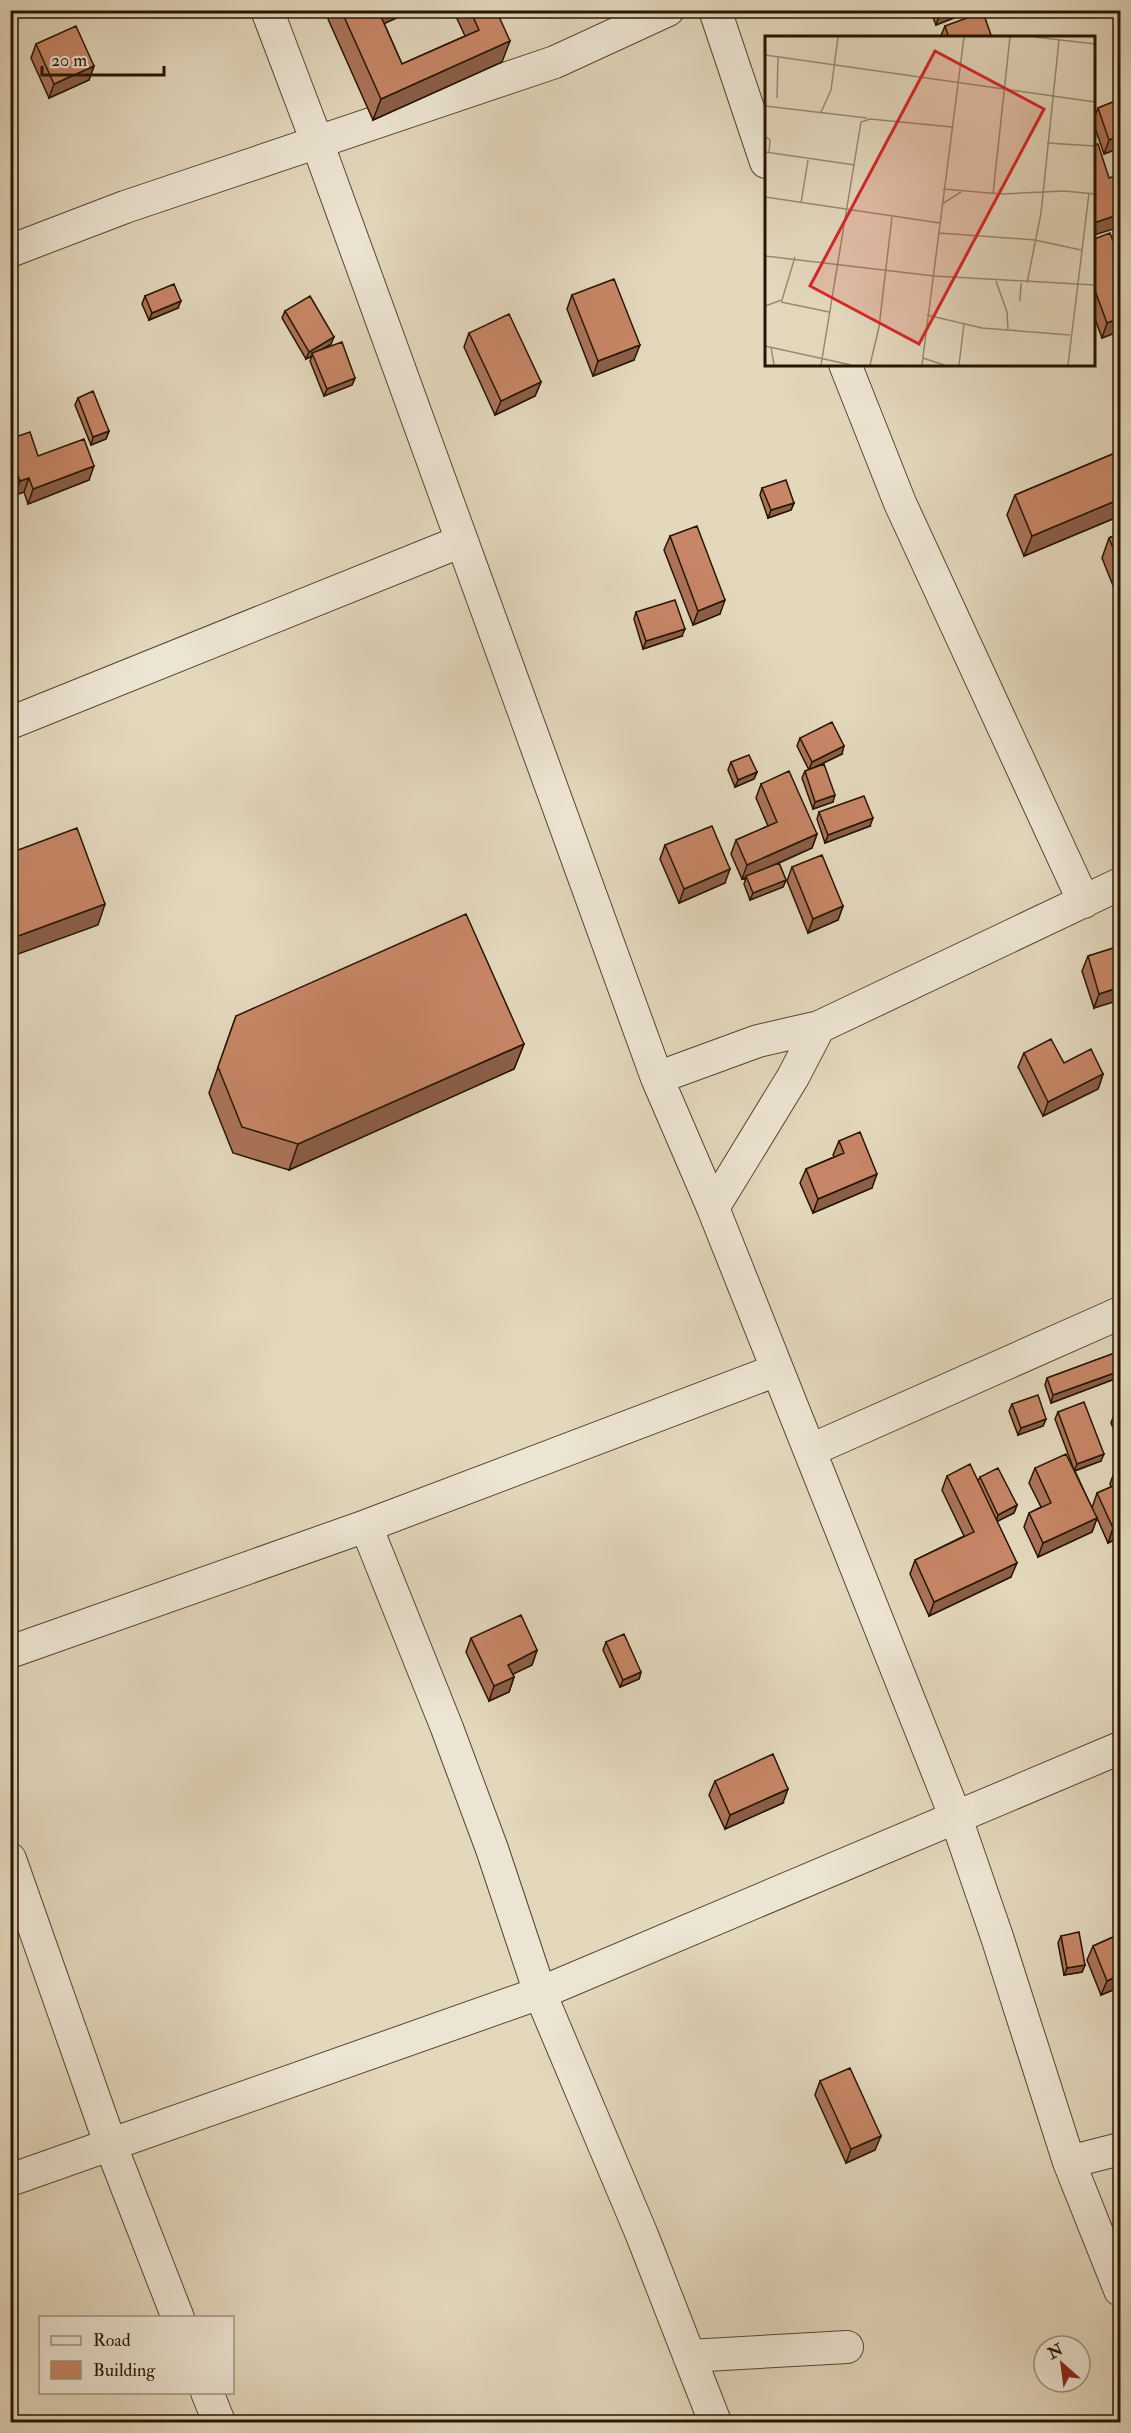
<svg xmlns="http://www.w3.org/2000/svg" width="1131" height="2433" viewBox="0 0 1131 2433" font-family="'IM FELL Double Pica',serif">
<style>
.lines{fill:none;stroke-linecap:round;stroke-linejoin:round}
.minor-casing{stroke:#56462f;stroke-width:34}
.minor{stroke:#ede5d3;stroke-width:32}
.wall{fill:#ab7359;stroke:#271500;stroke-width:1.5}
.shaded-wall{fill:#8b5e48;stroke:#271500;stroke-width:1.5}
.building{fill:#c78667;stroke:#271500;stroke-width:1.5}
.inset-road{fill:none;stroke:#988971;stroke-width:1.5}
.view{fill:#d62828;fill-opacity:0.15;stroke:#d62828;stroke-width:3}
.inset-edge{fill:none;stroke:#271500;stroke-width:3}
</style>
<rect width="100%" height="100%" fill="#e3d7bc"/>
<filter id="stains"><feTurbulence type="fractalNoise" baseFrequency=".00333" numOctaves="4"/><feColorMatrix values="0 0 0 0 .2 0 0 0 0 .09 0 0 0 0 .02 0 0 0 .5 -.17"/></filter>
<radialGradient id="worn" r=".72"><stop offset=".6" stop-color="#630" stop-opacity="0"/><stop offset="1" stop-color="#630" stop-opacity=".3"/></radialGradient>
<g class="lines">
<defs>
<path id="minor" d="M267,10L317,142L657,1078L713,1208L956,1818L997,1937L1069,2162L1120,2290
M715,10L766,162
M10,251L125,207L555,62L668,10
M845,364L900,503L1084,902
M10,723L462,541
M657,1078L758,1041L819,1027L1120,884
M713,1208L793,1077L819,1027
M811,1450L1120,1313
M366,1526L447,1728L492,1849L540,1993L642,2235L715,2422
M10,1652L366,1526L777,1370
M10,1859L111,2146L178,2318
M1069,2162L1120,2149
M10,2180L540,1993L1120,1748
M689,2356L847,2347
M207,2392L219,2422"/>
</defs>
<!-- minor casing -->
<use href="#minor" class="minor-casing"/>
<!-- minor -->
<use href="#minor" class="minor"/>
</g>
<!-- wall -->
<path class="wall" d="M331,10H412L384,23L402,64L465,36L453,10H496L502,62L373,120L328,19Z
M930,10H974L936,25Z
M1113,10H1120V42L1112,14Z
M945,26L992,38H940Z
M36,44L94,66L89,80L49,98L31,58Z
M1120,99V148L1104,154L1094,125V119L1098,108Z
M1094,239L1120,259V331L1102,338L1094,316Z
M572,295L634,360L593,376L567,309Z
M145,296L178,308L149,320L142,304Z
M285,311L331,344L321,350L355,378L352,385L324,396L310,361L312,356L306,359L282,318Z
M469,333L541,382L535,396L495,415L464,347Z
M78,398L109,431L106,439L91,445L75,405Z
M10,439L38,456L89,480L28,504L24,492L15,495L10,483Z
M1120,451V530L1115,518L1024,556L1007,515L1015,495Z
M762,488L794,503L791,510L768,518L760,495Z
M1120,533V603L1102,558L1109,538Z
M670,536L720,614L693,625L664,550Z
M636,612L682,636L643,649L634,619Z
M800,738L842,754L809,770L833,802L813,809L802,778L805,771L809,770L797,746Z
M731,762L757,772L754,779L735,787L728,770Z
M761,784L817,834L812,848L779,863L786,880L783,887L750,900L744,884L746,878L742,879L731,854L736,840L768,826L756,798Z
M819,812L870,826L825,843L817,819Z
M665,845L725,883L679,903L660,859Z
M792,867L843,906L838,920L808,933L787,881Z
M1120,946L1094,1008L1082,971L1088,956Z
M236,1016L524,1044L514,1069L289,1170L233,1153L209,1093Z
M1024,1053L1064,1063L1103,1074L1098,1089L1043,1116L1018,1067Z
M839,1141L872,1188L813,1213L800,1183L806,1169L834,1157L833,1155Z
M1120,1351V1377L1051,1403L1045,1385L1047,1378Z
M1012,1404L1046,1419L1043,1426L1018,1435L1009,1411Z
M1058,1412L1101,1461L1075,1471L1092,1508L1097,1493L1111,1487L1110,1484L1115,1470L1120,1468V1537L1108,1543L1097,1518L1092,1532L1038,1557L1024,1527L1029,1513L1041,1507L1029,1483L1035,1468L1073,1467L1055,1419Z
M1120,1412V1444L1111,1423L1114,1415Z
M947,1476L978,1481L980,1477L1017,1505L1014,1513L997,1521L1011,1577L929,1616L910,1574L915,1560L964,1536L942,1490Z
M471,1638L537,1650L532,1665L512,1674L514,1677L509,1692L489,1701L466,1652Z
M606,1642L641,1672L639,1679L620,1687L603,1650Z
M715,1781L783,1803L725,1829L709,1795Z
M1120,1934V1987L1101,1995L1087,1960L1093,1946Z
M1061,1936L1085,1965L1082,1972L1064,1975L1058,1943Z
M820,2081L875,2150L846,2163L815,2095Z"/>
<!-- shaded-wall -->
<path class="shaded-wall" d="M377,10L412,11L370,30Z
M941,10H974L936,25Z
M510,41L502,62L373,120L381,99Z
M94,66L89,80L49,98L54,84Z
M1120,136V148L1104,154L1109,140Z
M1120,214V227L1094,235V223Z
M181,301L178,308L149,320L152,313Z
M1120,318V331L1102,338L1107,323Z
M334,337L331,344L313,355L312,353V356L306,359L309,352Z
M640,345L634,360L593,376L598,361Z
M355,378L352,385L324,396L327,389Z
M541,382L535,396L495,415L501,401Z
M109,431L106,439L91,445L93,437Z
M94,466L89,480L28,504L33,489Z
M29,478L24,492L15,495L20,481Z
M1120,499V504L1115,518L1024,556L1032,536Z
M794,503L791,510L768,518L771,510Z
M725,600L720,614L693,625L698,611Z
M685,629L682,636L643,649L646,641Z
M844,746L842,754L809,770L812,762Z
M757,772L754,779L735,787L738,780Z
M835,795L833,802L813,809L815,802Z
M873,818L870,826L825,843L828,835Z
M817,834L812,848L742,879L747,865Z
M730,869L725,883L679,903L684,889Z
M786,880L783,887L750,900L753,893Z
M105,904L98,925L10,957V939Z
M843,906L838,920L808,933L813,919Z
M1120,987V1000L1094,1008L1099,994Z
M524,1044L514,1069L289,1170L298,1144Z
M1103,1074L1098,1089L1043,1116L1048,1102Z
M877,1174L872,1188L813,1213L818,1199Z
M1120,1371V1377L1051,1403L1053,1395Z
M1046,1419L1043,1426L1018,1435L1021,1428Z
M1104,1454L1101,1461L1074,1471L1077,1464Z
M1017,1505L1014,1513L996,1522L998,1515Z
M1097,1518L1092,1532L1038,1557L1043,1543Z
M1120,1525V1537L1108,1543L1113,1528Z
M1017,1563L1011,1577L929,1616L934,1602Z
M537,1650L532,1665L503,1679L508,1665Z
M641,1672L639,1679L620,1687L623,1680Z
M514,1677L509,1692L489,1701L494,1686Z
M788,1789L783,1803L725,1829L730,1815Z
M1085,1965L1082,1972L1064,1975L1067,1968Z
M1120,1975V1987L1101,1995L1107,1981Z
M881,2136L875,2150L846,2163L851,2149Z"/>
<!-- building -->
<path class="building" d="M341,10H378L402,64L479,30L470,10H496L510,41L381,99Z
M983,12L992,38H949L945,26Z
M76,26L94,66L54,84L36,44Z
M1120,99V136L1109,140L1098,108Z
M1098,144L1109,178L1120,174V214L1094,223V145Z
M1110,233L1120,259V318L1107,323L1094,288V239Z
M614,279L640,345L598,361L572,295Z
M174,284L181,301L152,313L145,296Z
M310,296L334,337L309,352L285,311Z
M509,314L541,382L501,401L469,333Z
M342,342L355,378L327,389L312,353Z
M93,391L109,431L93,437L78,398Z
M30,432L38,456L84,439L94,466L33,489L29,478L20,481L10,455V439Z
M1120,451V499L1032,536L1015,495Z
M786,480L794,503L771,510L762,488Z
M697,526L725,600L698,611L670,536Z
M1120,533V565L1109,538Z
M675,600L685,629L646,641L636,612Z
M832,722L844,746L812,762L800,738Z
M749,755L757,772L738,780L731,762Z
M824,764L835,795L815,802L805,771Z
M789,771L817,834L747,865L736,840L777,822L761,784Z
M864,796L873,818L828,835L819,812Z
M712,826L730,869L684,889L665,845Z
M77,828L105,904L10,939V853Z
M822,855L843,906L813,919L792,867Z
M779,863L786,880L753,893L746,876Z
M466,914L524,1044L298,1144L242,1127L218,1067L236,1016Z
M1120,946V987L1099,994L1088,956Z
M1051,1039L1064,1063L1091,1049L1103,1074L1048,1102L1024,1053Z
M860,1132L877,1174L818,1199L806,1169L844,1153L839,1141Z
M1120,1351V1371L1053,1395L1047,1378Z
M1038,1395L1046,1419L1021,1428L1012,1404Z
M1084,1402L1104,1454L1077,1464L1058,1412Z
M1120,1412V1431L1114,1415Z
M1066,1454L1097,1518L1043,1543L1029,1513L1051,1503L1035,1468Z
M970,1464L1017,1563L934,1602L915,1560L974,1532L947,1476Z
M998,1468L1017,1505L998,1515L980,1477Z
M1120,1468V1525L1113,1528L1097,1493L1120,1483L1115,1470Z
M521,1615L537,1650L508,1665L514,1677L494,1686L471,1638Z
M624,1634L641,1672L623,1680L606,1642Z
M773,1754L788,1789L730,1815L715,1781Z
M1079,1932L1085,1965L1067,1968L1061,1936Z
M1120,1934V1975L1107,1981L1093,1946Z
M850,2068L881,2136L851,2149L820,2081Z"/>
<!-- overview -->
<g transform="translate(765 36)">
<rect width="330" height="330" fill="#e3d7bc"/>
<path class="inset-road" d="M270,1L330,8M0,19L330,66M12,62L13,20M0,70L102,82M56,76L66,54L73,1M0,100L5,104L4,116M282,107L330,110M0,116L90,129M178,153L236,158L299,155L330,158M228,158L245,1M0,161L175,187M36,167L43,124M177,168L196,156M174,197L270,204L316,214M0,220L169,240L330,249M231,245L242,276L243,294M262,247L276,177L294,4M255,265L256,247M16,266L64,276M0,270L17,264L30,221M162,279L217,292L305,299M0,310L86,329M6,311L9,329M158,322L179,329M56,329L96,86L105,83L187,91M105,329L114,291L127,181M157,329L199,1M194,329L199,288M303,329L324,157"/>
<path class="view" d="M170,15L279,73L154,308L45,250Z"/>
<rect width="330" height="330" class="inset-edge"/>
</g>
<!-- margin -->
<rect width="1131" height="2433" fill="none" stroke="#e3d7bc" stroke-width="36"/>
<rect x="12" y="12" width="1107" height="2409" fill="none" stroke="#271500" stroke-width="3"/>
<rect x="18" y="18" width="1095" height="2397" fill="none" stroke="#271500" stroke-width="1.5"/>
<!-- legend -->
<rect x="39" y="2316" width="195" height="78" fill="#ede5d3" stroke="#9e927f" stroke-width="1.5"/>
<rect x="51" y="2336" width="30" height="9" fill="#ede5d3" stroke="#9e927f" stroke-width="1.5"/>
<text x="93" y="2346" font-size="18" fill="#271500">Road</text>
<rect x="51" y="2361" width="30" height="18" fill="#c78667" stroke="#9e927f" stroke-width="1.5"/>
<text x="93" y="2376" font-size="18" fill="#271500">Building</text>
<!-- north arrow -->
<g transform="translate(1062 2364) rotate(332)"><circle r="28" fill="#ede5d3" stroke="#9e927f" stroke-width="1.5"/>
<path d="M0-4.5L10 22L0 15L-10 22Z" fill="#8f2418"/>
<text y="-9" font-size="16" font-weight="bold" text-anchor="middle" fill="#271500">N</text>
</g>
<!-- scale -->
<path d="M42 66v9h122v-9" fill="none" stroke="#271500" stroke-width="3"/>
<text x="51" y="66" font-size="18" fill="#271500" stroke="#ede5d3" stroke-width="4.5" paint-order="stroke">20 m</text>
<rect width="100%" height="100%" filter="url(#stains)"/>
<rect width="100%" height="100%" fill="url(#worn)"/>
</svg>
